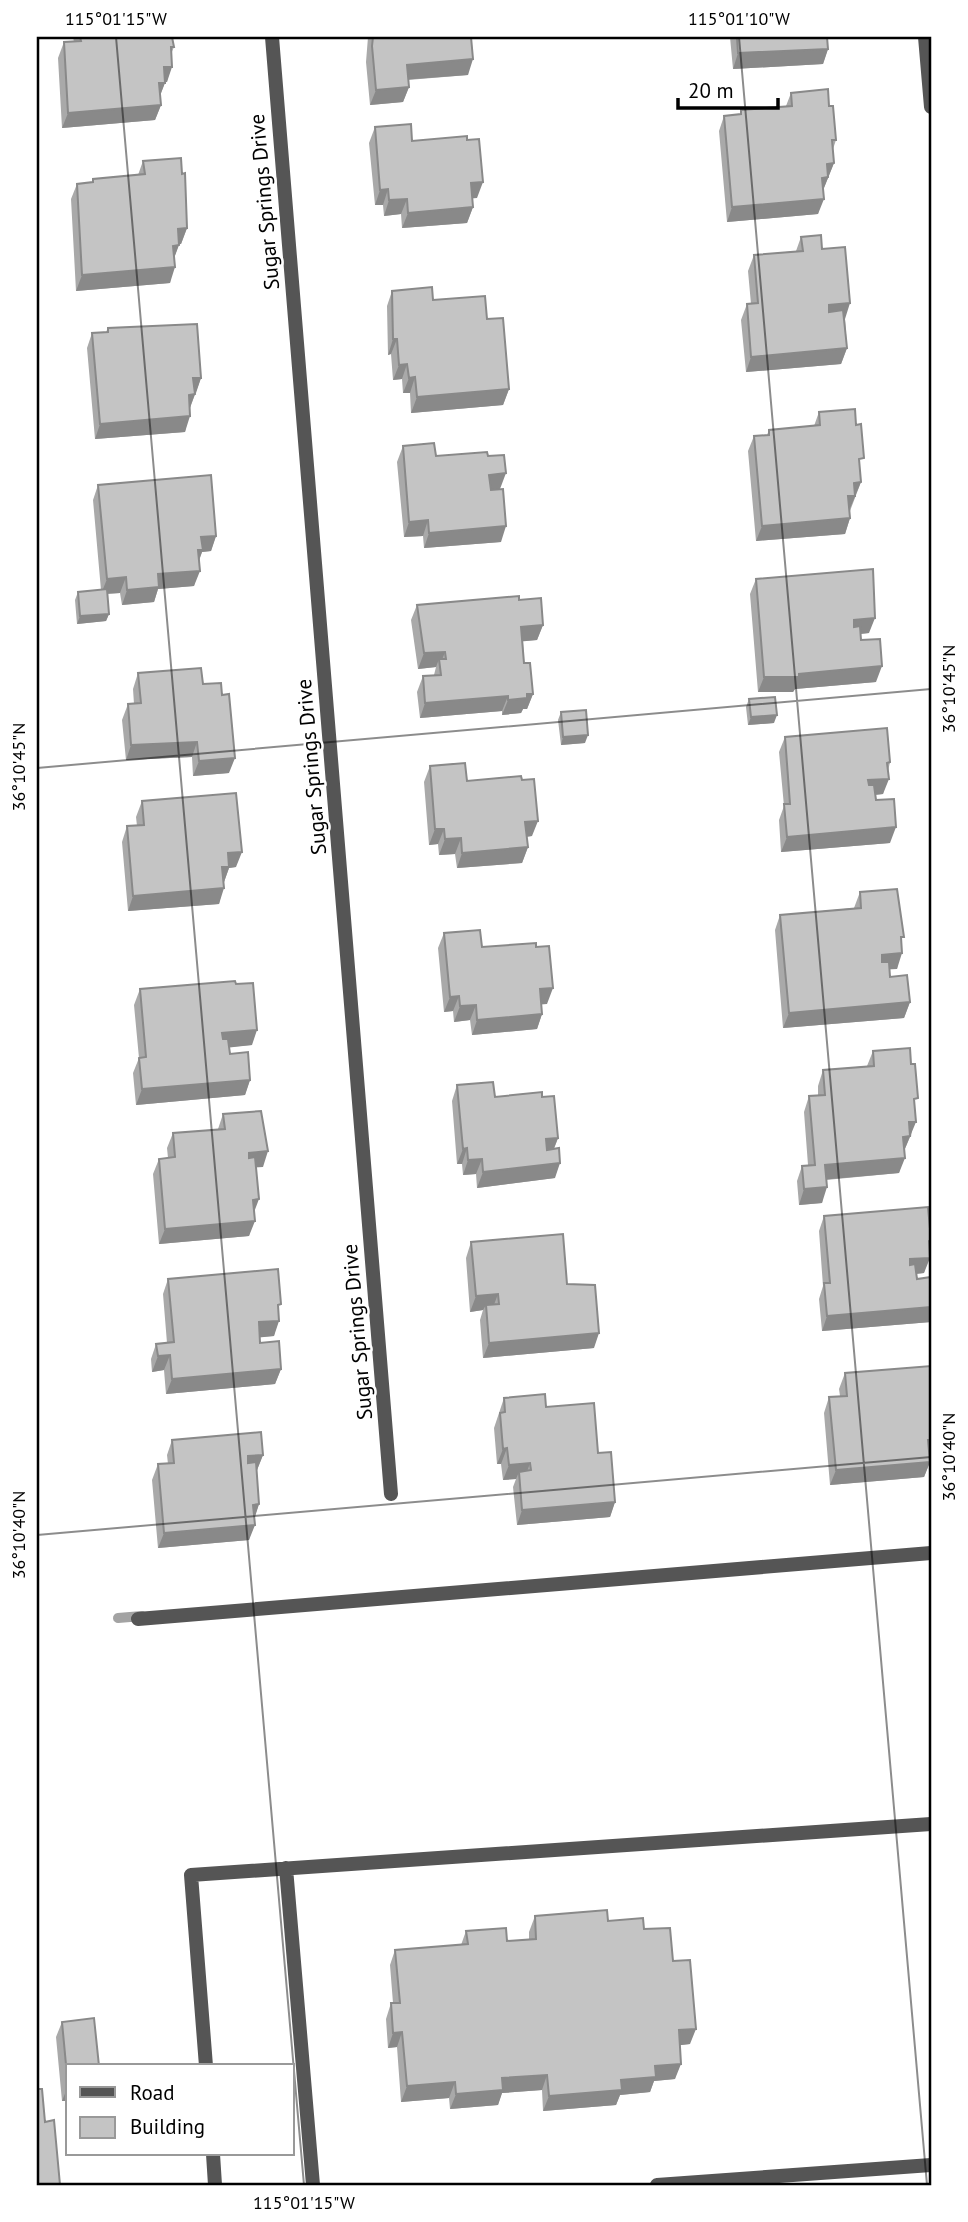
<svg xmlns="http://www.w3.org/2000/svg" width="968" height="2222" viewBox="0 0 968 2222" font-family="'PT Sans',sans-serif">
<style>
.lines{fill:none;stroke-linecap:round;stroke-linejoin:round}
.stream{stroke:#a3a3a3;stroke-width:10}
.service{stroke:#555;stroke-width:14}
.minor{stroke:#555;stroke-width:14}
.wall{fill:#a9a9a9}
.shaded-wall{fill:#898989}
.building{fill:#c4c4c4;stroke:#898989;stroke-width:2}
.ticks{fill:none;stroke:#000;stroke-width:2;stroke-opacity:0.45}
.labels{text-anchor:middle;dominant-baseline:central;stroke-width:5;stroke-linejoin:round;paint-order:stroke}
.street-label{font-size:21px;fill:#000;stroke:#fff}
.neatline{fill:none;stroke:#000;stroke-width:2.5}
.ticks-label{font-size:18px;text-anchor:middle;fill:#000}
</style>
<rect width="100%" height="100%" fill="#fff"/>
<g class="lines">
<!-- stream -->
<path class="stream" d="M118,1618L142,1616"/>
<!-- service -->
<path class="service" d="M138,1619L931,1553
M286,1868L313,2185
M206,2066L191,1875L931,1824
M213,2154L215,2185
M657,2185L931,2165"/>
<!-- minor -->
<path class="minor" d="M272,37L391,1494
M925,37L931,107"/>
</g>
<!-- wall -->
<path class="wall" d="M73,37H172L174,47L171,54L167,82H165L160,96L161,105L155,120L62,128L58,58L64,42H74Z
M368,37H471L468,75L408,80L409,87L403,102L370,105L366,62Z
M730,37H827L828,49L823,64L733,69Z
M791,93L829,106L836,140L833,149L834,163L823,190L818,214L727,222L719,131L724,116L740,114L741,110L786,106Z
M375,127L412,141L477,198H472L473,207L467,223L402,228L401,214L384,216L383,205H375L369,143Z
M143,161L187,228L181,244H179L174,258L170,283L76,291L71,199L77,184L92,183L93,179L138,175Z
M801,237L822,249L845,319L847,348L841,364L746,372L741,320L747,304H751L748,271L754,255L796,251Z
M392,291L433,300L487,319L509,389L503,405L411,413L410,393H403L402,379L393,380L391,354L388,355L387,306Z
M108,328L201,378L190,408L185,432L95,439L87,348L92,333L106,332Z
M819,412L860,468L861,482L850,511V518L845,534L756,541L748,451L754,436L767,435L769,430L814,426Z
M403,446L436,456H488L500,489L501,542L424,548L423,536L404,537L397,462Z
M98,485L216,536L211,551L202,552L199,561L194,586L158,589L154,602L122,605L120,593L107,594L109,614L106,621L77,624L75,600L78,592L101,590L93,500Z
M756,579L869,633L861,634V640L876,682L795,689L793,692H758L750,594Z
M519,600L543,625L537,640L523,641L524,663L533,694L527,709H523L521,713L502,715V711L420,718L417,692L423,676L434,675L436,667L418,669L411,620L417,605Z
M138,673L203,684L229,773L193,776L192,757L126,760L122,720L128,704H134L133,689Z
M749,699L774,723L748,725L746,707Z
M561,712L585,743L561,745L558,720Z
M785,737L890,762L883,794L875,795L876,800L890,843L781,852L779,820L784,806L779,752Z
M430,766L467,781L532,836L527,837L528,847L522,863L457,868L455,854L439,855L438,844L429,845L424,782Z
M142,801L236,867L229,868L224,882L219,904L128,911L122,842L127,826H137L136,817Z
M860,892L901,944L897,969H889L890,977L910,1002L904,1018L783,1028L775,930L780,915L854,908Z
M444,933L482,947L547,1004H541L542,1014L537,1029L472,1035L470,1020L454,1022L453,1011L444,1012L438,948Z
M140,989L252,1045L229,1047L230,1054L250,1080L245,1095L136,1105L133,1073L139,1058L134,1005Z
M873,1051L915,1107L911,1137H910L904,1151L899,1173L826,1180L822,1203L799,1205L797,1181L802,1166L808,1165L804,1112L809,1096L818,1095V1086L823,1070L867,1066Z
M457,1085L495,1097H542L558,1138L554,1149L555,1178L477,1188L476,1174L463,1175L462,1164H457L452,1101Z
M223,1114L263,1167H256L254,1212L249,1236L159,1244L153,1174L159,1159L168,1158L167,1148L173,1133L218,1129Z
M824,1216L929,1247L924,1273L916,1274L917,1279L931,1277V1322L822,1331L819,1299L823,1286L819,1231Z
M471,1242L567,1284L594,1348L483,1358L480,1320L483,1310L470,1312L466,1258Z
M168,1279L279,1310L274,1336L260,1337V1343L281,1369L275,1384L166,1394L164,1370L152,1372L151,1359L156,1344L167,1343L163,1294Z
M845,1373L931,1447L929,1454L930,1462L924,1477L830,1485L824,1413L829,1397L840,1396L839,1389Z
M504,1398L546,1407L598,1453L615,1502L610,1517L517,1525L513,1487L516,1479L503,1480L501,1464H497L494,1428Z
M172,1440L263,1455L257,1470H256L259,1504L254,1518L249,1540L158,1548L152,1480L158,1464H168L167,1455Z
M535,1916L608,1921L644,1929L673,1961L690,2044L680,2045L675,2079L654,2081L650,2092L620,2095L616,2105L543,2111L542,2090L502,2093L498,2105L450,2109L449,2098L401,2102L397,2047L388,2048L386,2019L391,2003H393L390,1965L395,1950L461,1945L466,1931L507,1941L529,1939V1932Z
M94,2018L68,2101H62L56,2037L62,2022Z"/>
<!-- shaded-wall -->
<path class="shaded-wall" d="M828,49L823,64L733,69L738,53Z
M473,59L468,75L401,80L407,65Z
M164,67H172L167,82L158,83Z
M159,83H165L159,98Z
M409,87L403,102L370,105L376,90Z
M161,105L155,120L62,128L68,113Z
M834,163L822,193H817L827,164Z
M483,182L477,198L465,199L471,183Z
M388,189L383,205H375L380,190Z
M407,199L401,214L384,216L389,200Z
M824,199L818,214L727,222L732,207Z
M473,207L467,223L402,228L408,213Z
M187,228L181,244L172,245L178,229Z
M179,245L173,261V246Z
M175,267L170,283L76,291L82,275Z
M850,303L845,319L823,320L829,305Z
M393,339H397L391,354L388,355Z
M847,348L841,364L746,372L751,357Z
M407,364L402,379L393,380L399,365Z
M415,377L410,393H403L409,378Z
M193,378H201L196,393L188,394Z
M509,389L503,405L411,413L417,397Z
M195,394L189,410V395Z
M190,416L185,432L95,439L100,424Z
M506,473L500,489L484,490L489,475Z
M861,482L849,511L843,512L854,483Z
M850,518L845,534L756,541L762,526Z
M428,520L423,536L404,537L409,522Z
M506,526L501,542L424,548L429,533Z
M216,536L211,551L202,552L197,565L192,566L201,537Z
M200,571L194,586L158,589L154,602L122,605L127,590L158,574Z
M126,577L120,593L101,594L107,579Z
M109,614L106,621L77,624L80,616Z
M875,618L869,633L848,635L854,620Z
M543,625L537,640L516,642L521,627Z
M445,652L440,665L439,659L436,667L418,669L424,653Z
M882,666L876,682L795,689L793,692H758L764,677Z
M527,694H533L527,709H523L521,713L502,715L508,700Z
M508,696L502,711L420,718L425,703Z
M777,715L774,723L748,725L751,717Z
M588,735L585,743L561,745L563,737Z
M197,742L192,757L126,760L131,745Z
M235,758L229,773L193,776L199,761Z
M889,779L883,794L863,796L868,780Z
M538,821L532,836L520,837L525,822Z
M896,827L890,843L781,852L787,837Z
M435,829H444L438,844L429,845Z
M461,838L455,854L439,855L445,839Z
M528,847L522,863L457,868L462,853Z
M242,852L236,867L229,868L224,882L217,883L228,853Z
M224,888L219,904L128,911L133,896Z
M902,953L897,969L876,970L882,955Z
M553,988L547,1004L534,1005L540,989Z
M459,996L453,1011L444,1012L450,997Z
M910,1002L904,1018L783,1028L789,1013Z
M476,1005L470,1020L454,1022L460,1006Z
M542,1014L537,1029L472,1035L477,1020Z
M257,1030L252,1045L216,1049L222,1033Z
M250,1080L245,1095L136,1105L142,1089Z
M909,1122H916L904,1151L897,1152Z
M558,1138L552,1153L540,1154L546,1139Z
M467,1148L462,1164H457L463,1149Z
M268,1151L263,1167L243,1168L249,1153Z
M905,1158L899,1173L820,1180L825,1165Z
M482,1159L476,1174L463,1175L468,1160Z
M560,1163L555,1178L477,1188L483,1172Z
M827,1187L822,1203L799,1205L804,1189Z
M259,1199L253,1215V1200Z
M255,1221L249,1236L159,1244L165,1229Z
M930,1258L924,1273L904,1275L910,1259Z
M498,1294L492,1310L486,1305L483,1310L470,1312L476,1296Z
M931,1307V1322L822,1331L827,1316Z
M279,1321L274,1336L253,1338L259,1322Z
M599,1333L594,1348L483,1358L489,1343Z
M170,1355L164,1370L152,1372L158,1356Z
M281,1369L275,1384L166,1394L172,1379Z
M931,1429V1447L928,1455L922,1456Z
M507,1448L501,1464H497L503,1449Z
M263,1455L257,1470L242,1471L248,1456Z
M930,1462L924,1477L830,1485L836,1470Z
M530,1463L525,1478L519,1472L516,1479L503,1480L509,1465Z
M615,1502L610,1517L517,1525L522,1510Z
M259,1504L254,1520L253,1505Z
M255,1525L249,1540L158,1548L164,1533Z
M696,2029L690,2044L673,2046L679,2030Z
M402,2032L397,2047L388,2048L393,2033Z
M681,2064L675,2079L654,2081L650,2092L620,2095L616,2105L543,2111L549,2096L621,2080L655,2066Z
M547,2075L542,2090L502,2093L498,2105L450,2109L456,2094L502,2078Z
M455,2082L449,2098L401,2102L407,2086Z
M68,2086V2101H62Z"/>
<!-- building -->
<path class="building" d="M80,37H172L174,47H171L172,67H164L165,83H159L161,105L68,113L64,42L81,41Z
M373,37H471L473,59L407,65L409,87L376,90L372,46Z
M737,37H827L828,49L738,53Z
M828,89L829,106H833L836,140H832L834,163L827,164L828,177L822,178L824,199L732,207L724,116L741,114V110L792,106L791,93Z
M411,124L412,141L467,136V140L479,139L483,182L471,183L473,207L408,213L407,199L389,200L388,189L380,190L375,127Z
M181,158L182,174L185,173L187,228L178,229L179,245L173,246L175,267L82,275L77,184L93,182V179L145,174L143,161Z
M821,235L822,249L845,247L850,303L829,305V312L843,310L847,348L751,357L747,304L758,303L754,255L803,251L801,237Z
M432,287L433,300L485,296L487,319L503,318L509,389L417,397L415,377L409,378L407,364L399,365L397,339H393L392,291Z
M197,324L201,378H193L195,394L189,395L190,416L100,424L92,333L108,332V328Z
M855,409L856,425L861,424L864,458L859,459L861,482L854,483L855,496H848L850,518L762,526L754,436L769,435V430L820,425L819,412Z
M434,443L436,456L487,452L488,456L504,455L506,473L489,475L491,490L503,489L506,526L429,533L428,520L409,522L403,446Z
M211,475L216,536L201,537L203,550H198L200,571L158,574L159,587L127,590L126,577L107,579L98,485Z
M873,569L875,618L854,620V627L860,626L861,640L880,639L882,666L799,674V677H764L756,579Z
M107,589L109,614L80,616L78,592Z
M519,596V600L541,598L543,625L521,627L524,663H530L533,694H527V698L508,700V696L425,703L423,676L441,675L439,659H446L445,652L424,653L417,605Z
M201,668L203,684L221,683L222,695L229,694L235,758L199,761L197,742L131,745L128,704L141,703L138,673Z
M775,697L777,715L751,717L749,699Z
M586,710L588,735L563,737L561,712Z
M887,728L890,762L887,763L889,779L868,780L869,785H874L876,800L894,799L896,827L787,837L784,804H790L785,737Z
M465,763L467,781L521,776L522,780L534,779L538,821L525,822L528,847L462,853L461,838L445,839L444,829H435L430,766Z
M236,793L242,852L228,853L229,867H222L224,888L133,896L127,826L144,825L142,801Z
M897,889L904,937H901L902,953L882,955V962H889L890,977L907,975L910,1002L789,1013L780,915L861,908L860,892Z
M480,930L482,947L536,943V947L549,946L553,988L540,989L542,1014L477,1020L476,1005L460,1006L459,996L450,997L444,933Z
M235,981L236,984L253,983L257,1030L222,1033L223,1039H228L230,1054L248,1052L250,1080L142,1089L139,1058L146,1057L140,989Z
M910,1048L911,1064H915L918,1098L914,1099L916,1122H909L910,1136L903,1137L905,1158L825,1165L827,1187L804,1189L802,1166L815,1165L809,1096L825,1095L823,1070L874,1066L873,1051Z
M493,1082L495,1097L542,1092V1097L554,1096L558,1138L546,1139L547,1150L559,1148L560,1163L483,1172L482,1159L468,1160L467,1148L463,1149L457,1085Z
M261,1111L268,1151L249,1153V1158L255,1157L259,1199L253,1200L255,1221L165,1229L159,1159L175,1157L173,1133L225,1129L223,1114Z
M928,1207L931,1240L929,1241L930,1258L910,1259V1265L915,1264L917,1279L931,1277V1307L827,1316L824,1283H830L824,1216Z
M563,1234L567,1284L595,1285L599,1333L489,1343L486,1305L499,1304L498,1294L476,1296L471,1242Z
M278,1269L281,1304L278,1305L279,1321L259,1322L260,1343L279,1341L281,1369L172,1379L170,1355L158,1356L156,1344L174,1342L168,1279Z
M931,1366V1440H928L930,1462L836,1470L829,1397L847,1396L845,1373Z
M545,1394L546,1407L594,1403L598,1453L611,1452L615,1502L522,1510L519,1472L531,1470L530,1463L509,1465L507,1448L503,1449L500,1413L505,1412L504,1398Z
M261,1432L263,1455L248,1456V1463L256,1462L259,1504L253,1505L255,1525L164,1533L158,1464L174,1463L172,1440Z
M607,1910L608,1921L643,1918L644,1929L670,1928L673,1961L690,1960L696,2029L679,2030L681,2064L655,2066L656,2077L621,2080L622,2090L549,2096L547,2075L502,2078L503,2090L456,2094L455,2082L407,2086L402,2032L393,2033L391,2003H400L395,1950L468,1944L466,1931L506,1928L507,1941L536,1939L535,1916Z
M94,2018L99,2066H68V2086L62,2022Z
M37,2089H42L45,2122L54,2120L60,2185H37Z"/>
<!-- ticks -->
<path class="ticks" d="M116,37L304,2185M739,37L927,2185M37,768L931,689M37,1535L931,1457"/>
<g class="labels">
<!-- street labels -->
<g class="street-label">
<text transform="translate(264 202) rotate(-95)">Sugar Springs Drive</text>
<text transform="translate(311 767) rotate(-95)">Sugar Springs Drive</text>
<text transform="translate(357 1332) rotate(-95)">Sugar Springs Drive</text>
</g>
</g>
<!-- border -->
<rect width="968" height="2222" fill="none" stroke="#ffffff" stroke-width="77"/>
<!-- legend -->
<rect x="66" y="2064" width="228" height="91" fill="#ffffff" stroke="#999999" stroke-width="2"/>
<rect x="80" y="2087" width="35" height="10" fill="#555555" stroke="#999999" stroke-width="2"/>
<text x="130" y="2100" font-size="21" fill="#000000">Road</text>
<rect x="80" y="2117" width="35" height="21" fill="#c4c4c4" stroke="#999999" stroke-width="2"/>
<text x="130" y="2134" font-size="21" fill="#000000">Building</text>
<!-- scale -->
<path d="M678 98v10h100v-10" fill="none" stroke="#000000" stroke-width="3.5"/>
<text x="688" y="98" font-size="21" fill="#000000" stroke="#ffffff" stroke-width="5" paint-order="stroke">20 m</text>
<rect x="38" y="38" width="892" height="2146" class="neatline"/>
<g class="ticks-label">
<text x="116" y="25">115°01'15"W</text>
<text x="739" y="25">115°01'10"W</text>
<text transform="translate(949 689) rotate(-90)" y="6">36°10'45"N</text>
<text transform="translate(19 767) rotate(-90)" y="6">36°10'45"N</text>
<text transform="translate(949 1457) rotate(-90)" y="6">36°10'40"N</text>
<text transform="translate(19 1535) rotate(-90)" y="6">36°10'40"N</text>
<text x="304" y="2209">115°01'15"W</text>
</g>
</svg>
